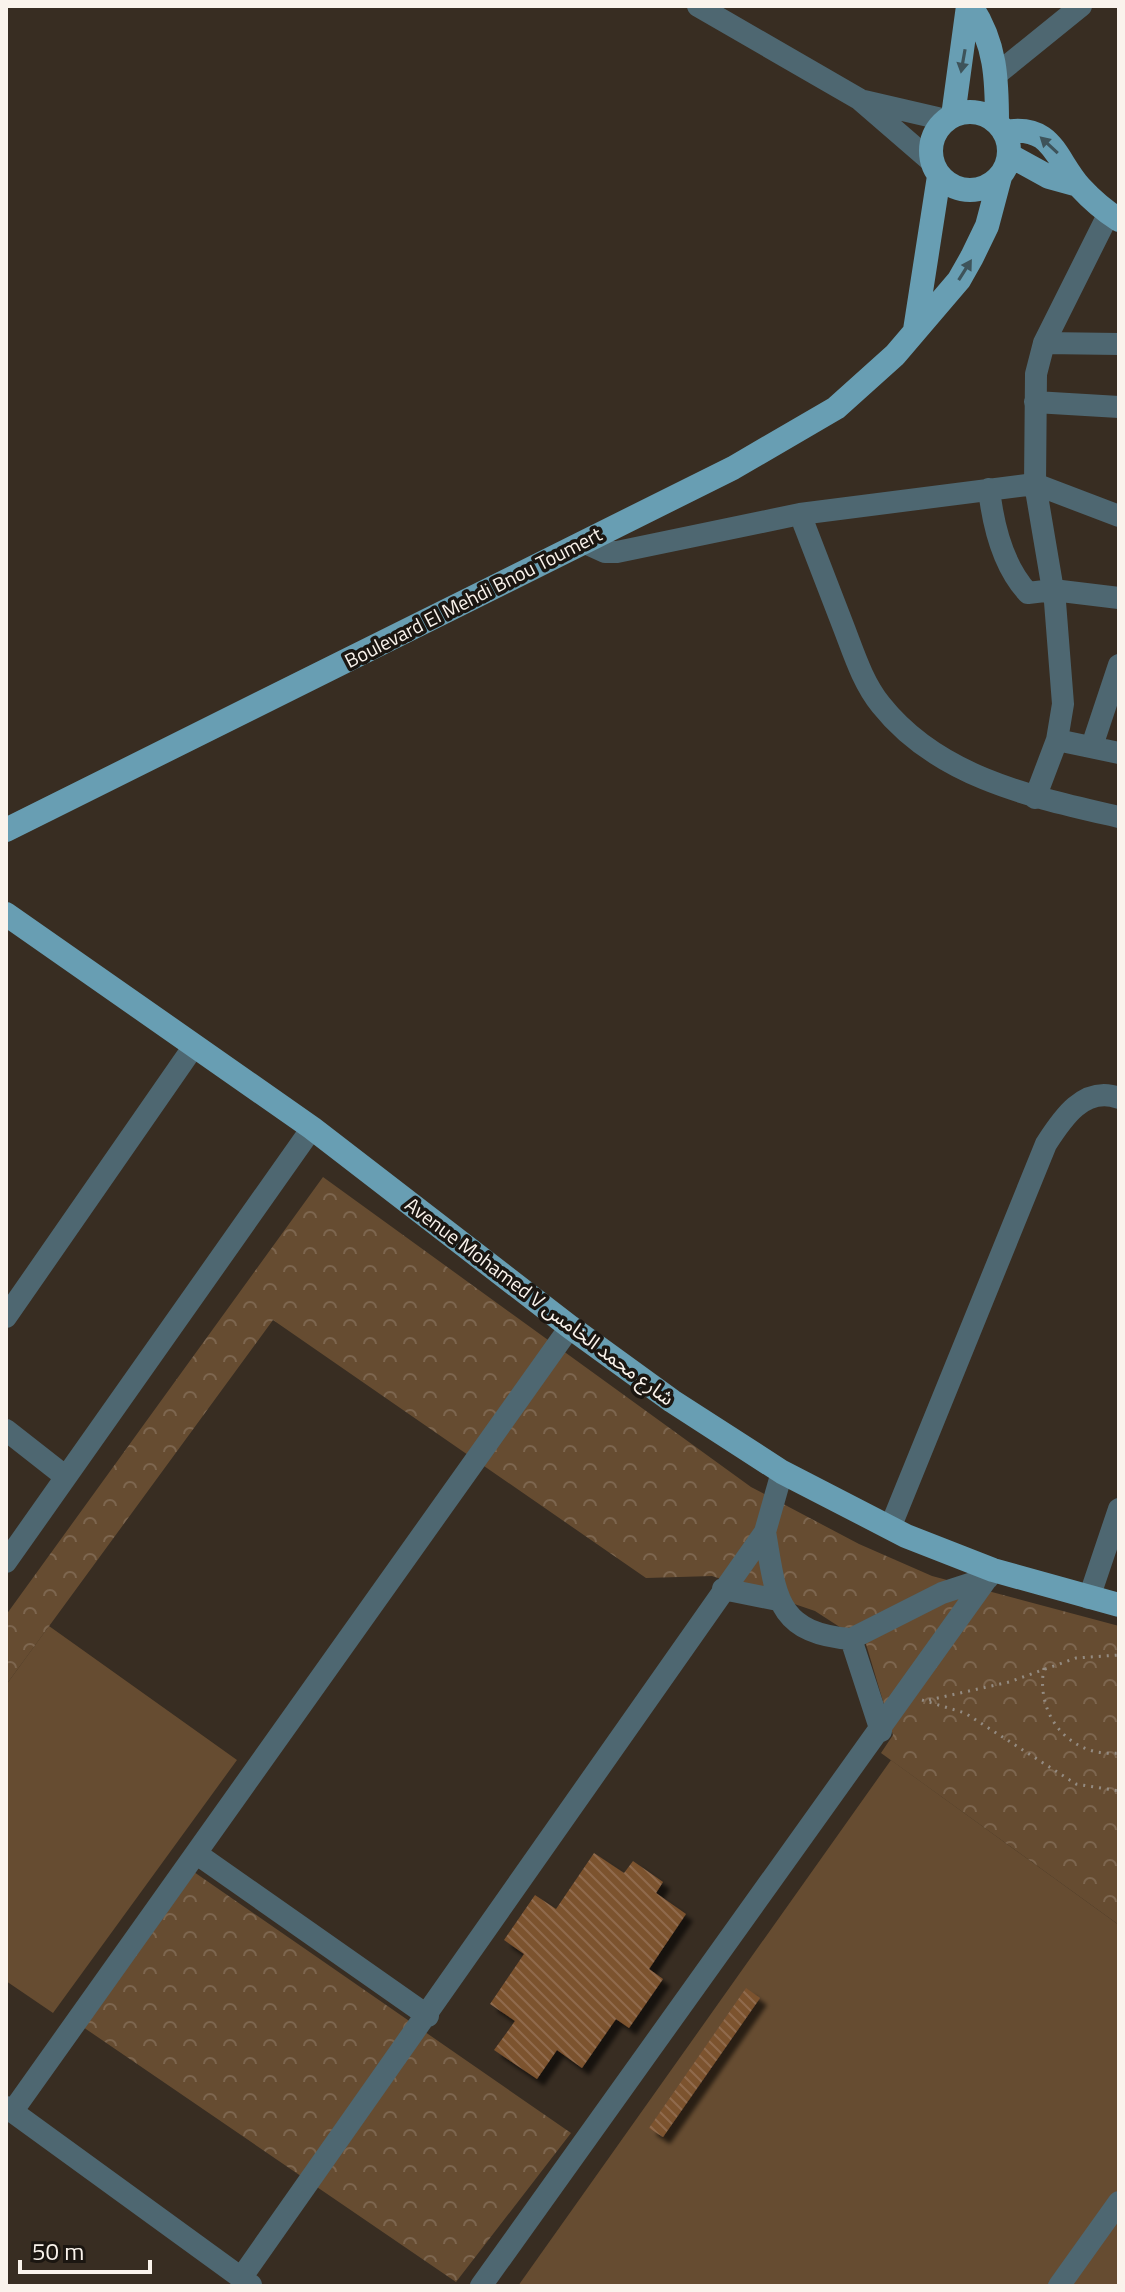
<svg xmlns="http://www.w3.org/2000/svg" width="1125" height="2292" viewBox="0 0 1125 2292" font-family="'Titillium Web','Noto Sans Arabic',sans-serif">
<style>
.grass{fill:#664c31}
.park{fill:url(#park-crowns)}
.building{fill:url(#building-back-hatch);filter:url(#shadow)}
.lines{fill:none;stroke-linecap:round;stroke-linejoin:round}
.path{stroke:#948b81;stroke-width:3;stroke-dasharray:2 6;stroke-linecap:butt}
.minor{stroke:#4e6771;stroke-width:22}
.major{stroke:#689eb3;stroke-width:24}
.oneway{fill:#3e535a}
.labels{text-anchor:middle;dominant-baseline:central;stroke-width:7;stroke-linejoin:round;paint-order:stroke}
.street-label{font-size:20px;fill:#faf3ec;stroke:#1b1611}
</style>
<defs>
<pattern id="park-crowns" width="20" height="18" patternUnits="userSpaceOnUse" patternTransform="scale(2)"><rect width="20" height="18" fill="#664c31"/><path d="M2 6a3 3 0 1 1 6 0M12 15a3 3 0 1 1 6 0" fill="none" stroke="#7d664f"/></pattern>
<pattern id="building-back-hatch" width="6" height="6" patternUnits="userSpaceOnUse" patternTransform="scale(2)"><rect width="6" height="6" fill="#7c522f"/><path d="M-1 5l2 2M0 0l6 6M5-1l2 2" fill="none" stroke="#906b4d"/></pattern>
<filter id="shadow"><feDropShadow dx="7" dy="7" stdDeviation="2" flood-color="#0009"/></filter>
</defs>
<rect width="100%" height="100%" fill="#382d22"/>
<!-- grass -->
<path class="grass" d="M49,1626L237,1760L53,2013L6,1981V1685Z
M891,1760L1119,1925V2286H518Z"/>
<!-- park -->
<path class="park" d="M323,1177L751,1487L859,1544L932,1576L1119,1626V1925L881,1753L893,1735L866,1644L815,1611L712,1576L646,1578L273,1320L6,1685V1615Z
M194,1872L571,2133L456,2282L83,2027Z"/>
<!-- building -->
<path class="building" d="M594,1853L624,1873L633,1861L663,1882L656,1893L686,1914L649,1969L663,1979L629,2028L616,2019L582,2068L557,2050L537,2079L494,2050L515,2021L490,2004L524,1954L504,1940L535,1895L556,1909Z
M746,1988L760,1998L663,2137L649,2128Z"/>
<g class="lines">
<!-- path -->
<path class="path" d="M1044,1668C1035,1714 1069,1758 1119,1753
M922,1700L965,1713L1076,1784L1119,1791
M929,1700L1009,1682L1076,1658L1119,1655"/>
<!-- minor -->
<path class="minor" d="M698,6L859,99L933,163
M997,74L1081,6
M864,101L946,120
M1044,343L1119,344
M1035,402L1119,407
M989,489C993,525 1002,565 1028,593L1053,590L1119,598
M800,514C815,552 829,590 844,628C854,654 863,683 881,705C939,778 1033,797 1119,817
M583,542L605,552H617L800,514L1035,484L1119,516
M1057,740L1119,753
M1092,746L1119,665
M1035,798L1057,740L1063,704L1055,602L1035,484L1036,374L1044,343L1109,213
M6,1317L194,1046
M6,1430L66,1477
M890,1528L1046,1144C1062,1119 1084,1085 1119,1098
M765,1532C776,1595 775,1633 851,1639L942,1593L988,1578
M6,1562L312,1128
M723,1589L778,1600
M1089,1598L1119,1509
M851,1639L881,1731
M197,1854L428,2016
M6,2107L251,2285
M12,2112L570,1327
M241,2278L765,1532L782,1472
M481,2286L993,1570
M1059,2286L1119,2202"/>
<!-- major -->
<path class="major" d="M971,6C996,44 997,79 997,123
M931 151a39 39 0 1 1 78 0a39 39 0 1 1-78 0Z
M953,116L968,6
M1004,132C1053,123 1055,159 1080,187C1091,199 1105,211 1119,220
M1009,155L1049,177L1078,185
M915,330L939,176
M6,830L733,468L836,408L895,355L959,280L972,257L987,226L1000,177
M6,914L312,1128L570,1327L672,1401L782,1472L906,1536L993,1570L1119,1605"/>
</g>
<!-- one-way arrows -->
<defs><path id="oneway-solid" d="M-6-.8H1V-3.2L6.5 0L1 3.2V.8H-6Z" transform="scale(2)"/></defs>
<g class="oneway">
<use href="#oneway-solid" transform="translate(963 61) rotate(100)"/>
<use href="#oneway-solid" transform="translate(1049 145) rotate(-137)"/>
<use href="#oneway-solid" transform="translate(965 270) rotate(-58)"/>
</g>
<g class="labels">
<!-- street labels -->
<g class="street-label">
<text transform="translate(473 597) rotate(-27)">Boulevard El Mehdi Bnou Toumert</text>
<text transform="translate(540 1301) rotate(37)">Avenue Mohamed V شارع محمد الخامس</text>
</g>
</g>
<!-- border -->
<rect width="1125" height="2292" fill="none" stroke="#faf3ec" stroke-width="16"/>
<!-- scale -->
<path d="M20 2260v12h130v-12" fill="none" stroke="#faf3ec" stroke-width="4"/>
<text x="32" y="2260" font-size="24" fill="#faf3ec" stroke="#1b1611" stroke-width="6" paint-order="stroke">50 m</text>
</svg>
